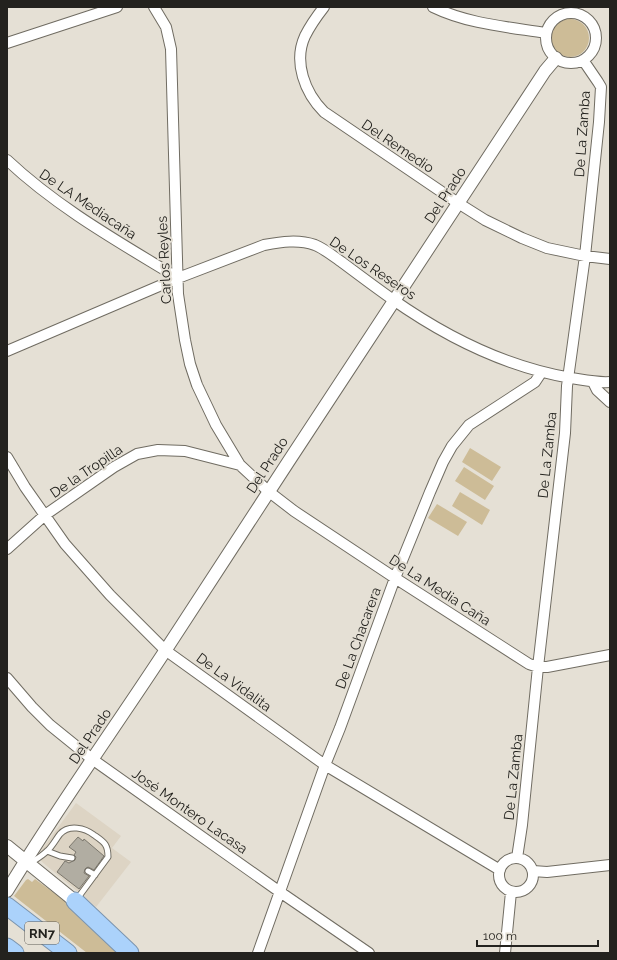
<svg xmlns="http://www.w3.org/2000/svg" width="617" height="960" viewBox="0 0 617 960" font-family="Raleway,sans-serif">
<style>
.built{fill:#ddd4c4}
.green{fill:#cdbc97}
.building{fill:#b1ada2;stroke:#7c786e}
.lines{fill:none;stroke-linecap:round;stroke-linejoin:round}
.service-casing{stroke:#706c62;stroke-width:7}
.minor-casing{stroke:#706c62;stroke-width:12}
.tertiary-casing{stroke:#706c62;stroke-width:14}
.motorway-casing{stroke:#7b94ae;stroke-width:19}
.service{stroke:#fff;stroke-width:5}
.minor{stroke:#fff;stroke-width:10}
.tertiary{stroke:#fff;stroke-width:12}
.motorway{stroke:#abd2fb;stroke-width:17}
.labels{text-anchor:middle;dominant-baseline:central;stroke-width:4;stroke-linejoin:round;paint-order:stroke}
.shield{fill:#e5e0d5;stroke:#5d5b55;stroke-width:1}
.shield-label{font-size:13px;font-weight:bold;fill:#23221e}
.street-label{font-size:14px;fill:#23221e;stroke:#e5e0d5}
</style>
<rect width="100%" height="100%" fill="#e5e0d5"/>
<!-- built -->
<path class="built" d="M76,803L121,836L112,848L131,862L96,907L41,861L40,852Z"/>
<!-- green -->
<path class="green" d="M551 38a19 19 0 1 1 38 0a19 19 0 1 1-38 0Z
M470,448L501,467L492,481L462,462Z
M464,467L494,486L485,500L455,481Z
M460,492L490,510L482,525L452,506Z
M437,504L467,522L458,536L428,518Z
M28,879L32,882L35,879L69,904L124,953H87L14,896L26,880Z"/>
<!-- building -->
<path class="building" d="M78,837L83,841L84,839L104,856L94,870L88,867L85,869L84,873L89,876L79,889L57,872L65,861L69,863L75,860L76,857L74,855L76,852L69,847Z"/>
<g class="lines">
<defs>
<path id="service" d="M47,851L60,856L72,858
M29,864C35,860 42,856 47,851C52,847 56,839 60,834C69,824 85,828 94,835C104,842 108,844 108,857L77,899
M88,871L95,875"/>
<path id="minor" d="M154,7L166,27L171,49L178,294L185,340L190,364L197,385L216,425L240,465L268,491L294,511L395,578L529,664L538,667H547L610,655
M324,7C317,16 310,26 305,36C293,62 305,93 324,112L458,203L485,220L522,238L547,248L585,256L610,259
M433,7C468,24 508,27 546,33
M546 38a25 25 0 1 1 50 0a25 25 0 1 1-50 0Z
M7,43L117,7
M7,160C58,208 119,242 178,278
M7,351L178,278L264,245C281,242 298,239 315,245C325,249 334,257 343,263C359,275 375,287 392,299C446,337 506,367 571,378C584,380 597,383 610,382
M593,382L597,390L610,402
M7,457L25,487L65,544L110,595L165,650L325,765L500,870
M7,549L45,515L114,467L137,454L158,450L185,451L240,465
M7,678L32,707L50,725L92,759L280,892L369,953
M499 875a17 17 0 1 1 34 0a17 17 0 1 1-34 0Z
M517,858L522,825L538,667L565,433L567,386L585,256L599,122L601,87L598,82L583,60
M533,871L547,872L610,865
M258,953L325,765L340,728L395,578L430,492L443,462L452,446L469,425L535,382L541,373
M505,953L511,892"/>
<path id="tertiary" d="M7,846L81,906
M7,891C57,808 114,729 167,648C292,455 419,263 545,71L556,58"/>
<path id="motorway" d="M75,901L130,953
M7,906L68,953
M7,947L15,953"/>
</defs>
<!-- service casing -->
<use href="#service" class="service-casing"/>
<!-- minor casing -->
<use href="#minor" class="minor-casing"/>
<!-- tertiary casing -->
<use href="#tertiary" class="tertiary-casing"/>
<!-- motorway casing -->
<use href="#motorway" class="motorway-casing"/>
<!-- service -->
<use href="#service" class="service"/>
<!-- minor -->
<use href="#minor" class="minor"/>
<!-- tertiary -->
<use href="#tertiary" class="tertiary"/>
<!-- motorway -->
<use href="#motorway" class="motorway"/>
</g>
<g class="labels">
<!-- shield labels -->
<rect class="shield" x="25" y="922" width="34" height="22" rx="3"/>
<g class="shield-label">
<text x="42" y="933">RN7</text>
</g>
<!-- street labels -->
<g class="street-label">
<text transform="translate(582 134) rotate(-86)">De La Zamba</text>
<text transform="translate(398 146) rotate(34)">Del Remedio</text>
<text transform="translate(445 195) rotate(-57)">Del Prado</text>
<text transform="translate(88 204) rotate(34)">De LA Mediacaña</text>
<text transform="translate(164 260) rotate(-93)">Carlos Reyles</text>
<text transform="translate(373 268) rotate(34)">De Los Reseros</text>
<text transform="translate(547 455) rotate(-84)">De La Zamba</text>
<text transform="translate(267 465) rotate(-57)">Del Prado</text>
<text transform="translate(86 471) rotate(-34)">De la Tropilla</text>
<text transform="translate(440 590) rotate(33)">De La Media Caña</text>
<text transform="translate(358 638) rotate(-70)">De La Chacarera</text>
<text transform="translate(234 682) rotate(36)">De La Vidalita</text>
<text transform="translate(90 736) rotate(-56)">Del Prado</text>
<text transform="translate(513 777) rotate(-84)">De La Zamba</text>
<text transform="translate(190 811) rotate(35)">José Montero Lacasa</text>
</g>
</g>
<!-- border -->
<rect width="617" height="960" fill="none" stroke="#23221e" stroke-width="16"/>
<!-- scale -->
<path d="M477 940v6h121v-6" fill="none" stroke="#23221e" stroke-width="2"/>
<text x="483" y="940" font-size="12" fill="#23221e" stroke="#e5e0d5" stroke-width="3" paint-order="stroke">100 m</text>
</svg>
